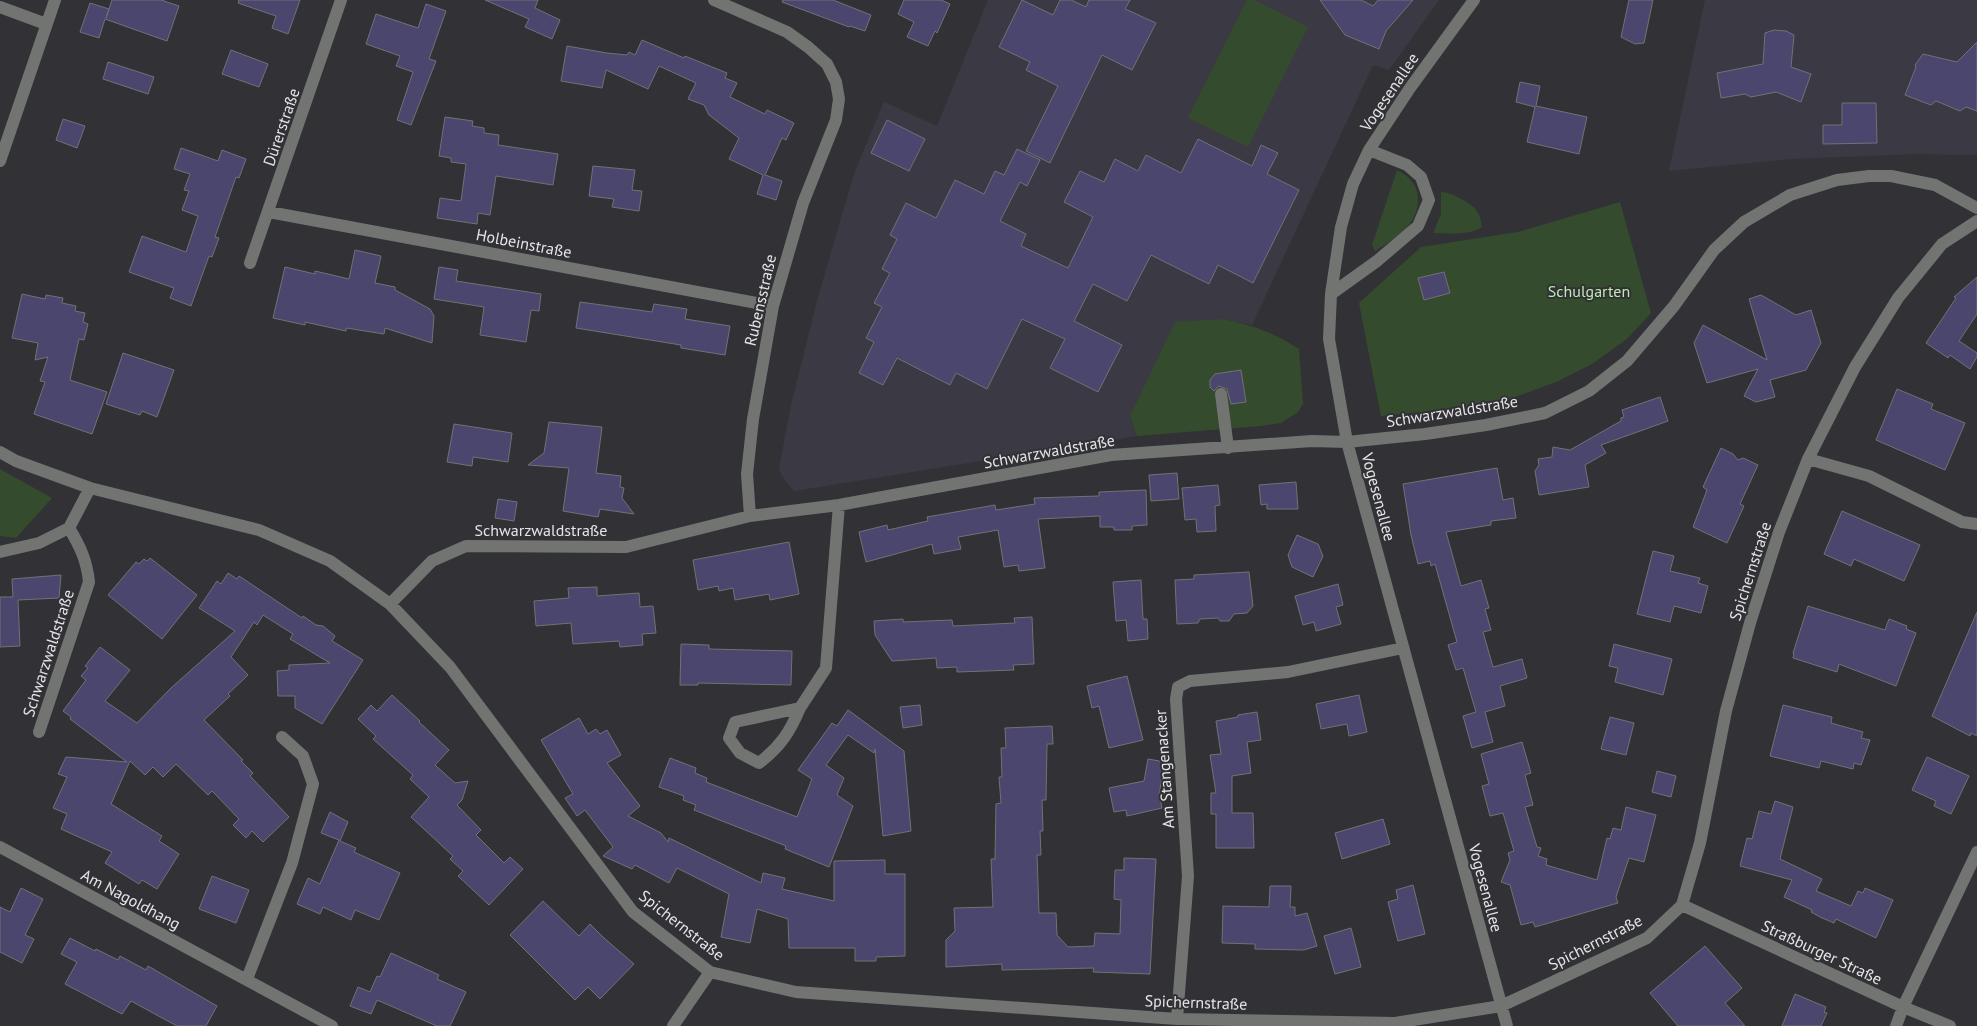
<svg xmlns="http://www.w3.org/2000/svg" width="1977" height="1026" viewBox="0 0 1977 1026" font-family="'PT Sans',sans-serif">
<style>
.built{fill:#3b3a44}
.green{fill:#344b2e}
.building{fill:#4a466e;stroke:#717176}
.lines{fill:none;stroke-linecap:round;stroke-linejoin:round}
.minor{stroke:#727472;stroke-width:12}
.labels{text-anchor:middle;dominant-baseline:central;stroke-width:4;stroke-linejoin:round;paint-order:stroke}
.street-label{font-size:16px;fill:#e5e5e8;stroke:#323236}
.park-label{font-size:16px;fill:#bcecaf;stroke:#323236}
</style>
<rect width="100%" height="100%" fill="#323236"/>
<!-- built -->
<path class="built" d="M988,0H1439L1389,70L1373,65L1252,325L1223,319L1130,416L1137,436L794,491L784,479L779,469L791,405L818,297L855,171L884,102L937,126Z
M1705,0H1977V155L1915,154L1791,159L1669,171Z"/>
<!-- green -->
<path class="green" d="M1247,0H1254L1308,27L1248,147L1188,118Z
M1397,170C1409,176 1418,185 1418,199C1418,226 1395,238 1375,251L1372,245Z
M1441,192C1449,191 1473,204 1477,211C1480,215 1481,222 1482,227C1469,236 1448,233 1433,233L1441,214Z
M1620,202L1651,313L1627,339L1592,364L1556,382L1493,405L1381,416L1359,303L1421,247L1518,232Z
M1223,319C1253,325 1274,333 1299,349L1303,404L1298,412L1281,423L1261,426L1137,436L1130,416L1175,322Z
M0,469L52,498L16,538L0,536Z"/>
<!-- building -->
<path class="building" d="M112,0H161L179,6L167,41L105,19L99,38L80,32L90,3L109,9L106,18Z
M239,0H300L288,34L272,28L276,16L238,3Z
M485,0H538L535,8L560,20L552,39L525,27L529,19Z
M783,0H833L871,15L865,31L850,26L849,27L782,2Z
M904,0H941L950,4L937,33L935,31L928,46L907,37L914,22L898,14Z
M1022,0L1053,15L1060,0H1071L1086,7L1089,0H1130L1125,9L1156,23L1132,70L1102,55L1050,163L1026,151L1058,86L1026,70L1030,62L999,47Z
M1320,0H1361L1373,6L1378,0H1413L1386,31L1379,49L1345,35Z
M1629,0H1653L1644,43L1635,44L1621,37Z
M426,4L446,11L429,59L436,61L411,125L397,120L413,72L396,66L400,56L366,44L376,14L418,28Z
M1774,30L1786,31L1794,35L1791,67L1811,74L1801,102L1776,92L1751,97L1745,94L1721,98L1717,73L1763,64L1765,33Z
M642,40L684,58L685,56L727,73L725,78L737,83L730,97L765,114L767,110L794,123L786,140L782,138L765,175L782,181L776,200L757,194L763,175L729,159L739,138L709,115L704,105L688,99L696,83L659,66L648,89L606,70L602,88L561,81L567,46L607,53L627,55L629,52L635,55Z
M1977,42V111L1966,107L1960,111L1936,101L1931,105L1905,95L1916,67L1915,65L1923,54L1957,62Z
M231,50L268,64L259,87L222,74Z
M108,62L154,77L148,94L103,79Z
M1520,82L1540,86L1536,106L1587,117L1579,154L1527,142L1535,107L1516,102Z
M1842,103H1876L1877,143L1823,144V125H1842Z
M445,117L473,121L472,126L484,128V133L499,135L498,145L558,154L553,185L496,176L490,215L478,213L477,224L437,218L440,198L461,201L466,164L451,162V158L439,156Z
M63,119L85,126L77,148L56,140Z
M887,120L925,139L909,171L871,153Z
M1198,139L1252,166L1261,145L1278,153L1267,174L1299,190L1253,283L1218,265L1209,284L1151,255L1127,301L1093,284L1074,321L1122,345L1098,392L1050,368L1065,339L1022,319L987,389L956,373L950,385L897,358L883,385L859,373L874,342L866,338L882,307L874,303L890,273L882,269L897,239L890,235L906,203L936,218L955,180L984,194L995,171L1004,175L1017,149L1040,160L1027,186L1020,182L1000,221L1026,234L1021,246L1068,268L1093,217L1064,202L1080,171L1104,182L1115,159L1138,171L1146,155L1181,173Z
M181,148L218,161L222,150L246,159L239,178L236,177L215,237L219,238L212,257L209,256L191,306L170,298L174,288L129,272L142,236L186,252L198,216L182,210L189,191L184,190L190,174L174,169Z
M593,166L635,170L632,190L642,191L639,211L612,207L614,199L589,196Z
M355,250L381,256L375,283L395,287V290L430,309L434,316L432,343L385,328L384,334L346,328V331L305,322V325L273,318L285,267L315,274V271L349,279Z
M439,267L458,270L456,281L541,294L539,311L531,310L526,342L480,335L484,307L434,299Z
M1444,272L1450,293L1424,300L1418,278Z
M1977,277V314L1959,341L1977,353V357L1970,369L1950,355L1948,358L1926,343L1956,298L1954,297Z
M22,294L45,299L46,295L63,298L62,303L76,306L75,311L85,313L83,322L88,324L84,340L79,339L70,380L107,392L92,434L34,414L45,382L40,381L48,357L35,360L38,343L12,338Z
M1761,295L1796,315L1811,310L1821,343L1806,370L1770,380L1775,397L1756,402L1744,396L1758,369L1707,383L1694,343L1703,325L1767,360L1749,299Z
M580,302L652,312L654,304L687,309L685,319L730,326L725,355L681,348V345L576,328Z
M123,353L174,370L157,417L142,411L140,415L106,404Z
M1241,370L1246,402L1231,404L1227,389L1219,386L1214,391L1210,387V380L1215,374Z
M1897,389L1933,404L1931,409L1965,423L1945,470L1876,440Z
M1660,397L1668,421L1601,445L1606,453L1585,465L1589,487L1539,495L1535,471L1539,465L1538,459L1552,457L1553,447L1570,450L1621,421V418L1624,417L1622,410Z
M549,422L602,427L596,473L621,476L620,487L624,488L622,498L634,514L600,509L598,517L563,511L569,468L528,465L544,453Z
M454,424L512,433L508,462L473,457L472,466L447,462Z
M1721,448L1733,454L1738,460L1743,458L1758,465L1740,504L1744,506L1727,543L1693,527L1707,490L1703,487Z
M1497,468L1503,500L1513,498L1516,518L1491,521V525L1446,532L1461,586L1481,580L1489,608L1485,609L1491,630L1483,632L1493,667L1522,659L1527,678L1500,686L1505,706L1485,712L1493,742L1472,748L1463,716L1476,712L1463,668L1456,670L1448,645L1457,642L1435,564L1431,566L1430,561L1418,564L1411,535L1403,484Z
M1177,473L1179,499L1151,501L1149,475Z
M1296,482L1298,509H1267V504L1261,505L1259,485Z
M1218,485L1220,505L1215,506L1216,531L1197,532L1196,519L1185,520L1182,488Z
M1146,490L1147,525L1132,526V530H1114V527H1100V516L1038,519L1045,568L1019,571L1018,565L1004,567L998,530L958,537L961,549L934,554L932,544L866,562L859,532L887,525L888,530L928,521L927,517L995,505L996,510L1035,504L1034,498L1099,496V492Z
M498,499L517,502L514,521L495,518Z
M1842,511L1920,545L1904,581L1854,559L1851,566L1824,554Z
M1297,535L1318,544L1323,556L1313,577L1292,567L1288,555Z
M789,542L799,594L770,600L769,594L735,600L733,588L719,591L718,586L698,590L693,560Z
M1653,551L1674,556L1670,571L1700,578L1698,583L1708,586L1701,613L1674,606L1670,622L1637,614Z
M150,558L197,595L162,639L108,595L136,562L139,564L144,559L147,561Z
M1249,572L1253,606L1247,613L1234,614L1229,621H1220L1218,618L1200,619L1198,623L1177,624L1175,580L1194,579V575Z
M228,573L237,579L239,576L302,618L303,616L316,625L323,626L335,636L332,641L363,660L322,724L295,708V696H278L277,671L289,670V665L330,663L290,639L293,634L263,615L257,625L254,622L231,657L248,675L228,694L230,696L204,720L243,760L241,761L253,773L250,776L289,817L263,842L252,831L246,838L233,825L239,819L212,791L208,795L176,764L163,777L153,767L145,775L130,761L111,804L162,836L159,841L179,854L157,889L142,880L139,884L105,863L112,852L61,829L67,814L53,808L67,777L58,774L66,757L127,762L70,719L71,717L63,711L86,680L81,676L88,668L85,666L100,647L130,670L105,701L137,723L171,688L235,631L199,608L217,581L221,584Z
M61,575L59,598L18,600L20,646L0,647V597H13L12,579Z
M1141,580L1143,619H1147L1148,639L1128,641L1126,620L1116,621L1113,582Z
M1338,584L1343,605L1336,607L1341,624L1316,631L1314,622L1303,625L1295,596Z
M597,587V596L639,593L640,607L653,606L656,633L642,634L643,645L620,647L619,641L573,644L571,623L536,626L534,601L569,598L568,588Z
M1808,606L1885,630L1889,619L1907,626L1906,629L1916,633L1896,686L1839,664L1837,672L1793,658L1794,653H1793Z
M1977,612V736L1971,733L1970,736L1932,716Z
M1032,617L1034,664L1013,665L1014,670L957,672V667L937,668L936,658L892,661L875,635L874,621L903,619V622L952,620L953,626L1015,623L1014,618Z
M681,644L709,645V649L792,651L791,685L698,683V685H680Z
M1614,644L1672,659L1663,695L1615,682L1618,668L1609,666Z
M1127,676L1143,740L1109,748L1099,706L1092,708L1087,686Z
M392,695L420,721L419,722L449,750L435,765L455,783L468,781L462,800L457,805L481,830L476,835L504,863L510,857L523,869L489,905L458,876L463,871L450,859L453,856L411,817L429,797L410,779L413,775L373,739L376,736L358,719L371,705L377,711Z
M1359,695L1367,732L1349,736L1347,724L1321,729L1316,704Z
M920,705L922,725L903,728L900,707Z
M1783,705L1832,717L1831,723L1863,732L1861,738L1870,740L1861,765L1854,763L1853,769L1821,761L1819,768L1770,756Z
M848,710L904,751L911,831L883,836L875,749L874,753L848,735L826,765L844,778L837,795L853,806L829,867L785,849L786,846L694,810L696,805L683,800L684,796L659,787L670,758L696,768L695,773L707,778L706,782L797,817L812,779L798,770L832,723L837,726Z
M1257,712L1261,740L1247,742L1251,773L1232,776V813H1253L1254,848H1216V814H1211V793H1216L1210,755L1221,754L1216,721L1238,717V715Z
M1610,717L1634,723L1626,755L1601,749Z
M579,718L588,734L596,729L600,734L607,730L621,755L607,763L640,806L628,816L661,833L668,842L669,838L761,883L763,873L785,878L782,889L834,901V861L885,860V874H905V956L876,957V961H855V948H789L788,919L757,909L750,943L721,937L729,894L677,868L669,883L635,865L632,869L603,856L613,847L585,810L577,816L565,798L573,794L541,740Z
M1052,726L1053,744H1047L1046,800H1042L1043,831H1040L1041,855H1037L1039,913H1056L1057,935L1068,947L1094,946L1095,933L1120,934L1121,900L1114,899L1115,870H1124V858L1156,859L1150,974L1093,972L1094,968L1002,970V964L946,967V940L955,931L954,908L993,907L991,859H995L996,804L1001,803L999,777H1002L1001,748H1006L1005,728Z
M1522,742L1531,773L1525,775L1533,805L1525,807L1537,847L1541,848L1538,856L1547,859L1546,865L1597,880L1607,838L1610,839L1613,828L1621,830L1626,807L1656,815L1644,862L1629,858L1616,897L1618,903L1535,927L1533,922L1521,925L1510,885L1501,882L1510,860L1508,853L1514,851L1503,813L1490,816L1482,786L1489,784L1481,754Z
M1927,757L1969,776L1951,814L1934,806L1936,801L1912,790Z
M1148,759L1165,762L1159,794L1162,808L1127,816L1126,810L1114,812L1109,788L1144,781Z
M1657,771L1676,776L1671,797L1652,792Z
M1775,801L1793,807L1780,859L1822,879L1816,891L1851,906L1858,891L1863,893L1865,888L1893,900L1876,938L1836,919L1834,923L1820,917L1811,912L1812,910L1784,897L1792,880L1740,866L1747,838L1752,839L1759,811L1771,814Z
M330,812L348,822L340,841L356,848L354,852L400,873L379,920L355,910L351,920L323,907L320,914L297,904L308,878L320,884L339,840L321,833Z
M1383,819L1390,844L1342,859L1335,833Z
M212,876L249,890L236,923L199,909Z
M1413,885L1425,934L1398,941L1388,902L1398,899L1396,890Z
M1270,886H1291L1290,907H1295V916L1307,913L1317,946L1304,950L1255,949V944L1222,943L1223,906L1269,907Z
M21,888L43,899L25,935L34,939L22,963L0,952V907L10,912Z
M543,901L579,936L590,924L604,938L634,964L600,999L588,987L575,1000L510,935Z
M1351,928L1361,967L1335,974L1324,936Z
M70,938L95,951L96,949L118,960L120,956L146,970L148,966L217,1006L206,1026H177L131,1001L122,1014L65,984L77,962L61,954Z
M1705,946L1742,988L1725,1003L1745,1026H1678L1650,993Z
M391,953L439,975L437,979L466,992L450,1026H437L377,1000L371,1014L350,1006L358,987L370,992L377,976L380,977Z
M1795,994L1826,1007L1824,1012L1827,1013L1821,1026H1782Z"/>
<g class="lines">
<!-- minor -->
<path class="minor" d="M714,0L787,32L808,47L827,64L836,82L839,99L836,120L803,203L773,306L753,419L747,474L750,516
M1474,0L1410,88L1369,150L1353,184L1341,227L1331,294L1329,339L1347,442L1507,1026
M0,7L46,24
M0,161L55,0
M269,212L773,306
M250,263L341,0
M1331,294L1377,261L1418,226L1429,200L1421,177L1407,165L1369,150
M1221,394L1228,448
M0,452L16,461L90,488L259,530L330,561L390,604L450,667L633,912L710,972L796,992L1177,1019L1395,1023L1501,1006L1647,938L1682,905L1700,843L1726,711L1750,623L1779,532L1808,459L1855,367L1898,298L1942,244L1977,221
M1808,459L1869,476L1962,522L1977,524
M0,552L39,543L69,528L90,488
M390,604L432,561L466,546L626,547L750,516L839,505L1111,455L1312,441L1347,442L1425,434L1486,425L1545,413L1589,391L1627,361L1674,306L1714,250L1744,222L1790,195L1837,180L1869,176H1891L1935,185L1977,208
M800,708C790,732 780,747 759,763L740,753L729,738L735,722L800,708L826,668L839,505
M39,732L89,582C87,561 80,546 69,528
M0,847L332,1026
M1682,905L1903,1007L1950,1026
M247,979L292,863L313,784L303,756L282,737
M1177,1019L1188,876L1176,699L1178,687L1190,681L1288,672L1403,648
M673,1026L710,972
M1896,1026L1903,1007L1977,852"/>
</g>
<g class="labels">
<!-- street labels -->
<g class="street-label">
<text transform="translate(1389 92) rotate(-56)">Vogesenallee</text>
<text transform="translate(281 127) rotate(-71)">Dürerstraße</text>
<text transform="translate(524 243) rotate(11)">Holbeinstraße</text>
<text transform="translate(760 300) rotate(-77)">Rubensstraße</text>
<text transform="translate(1452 411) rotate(-9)">Schwarzwaldstraße</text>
<text transform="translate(1049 451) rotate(-10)">Schwarzwaldstraße</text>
<text transform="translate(1379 497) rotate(75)">Vogesenallee</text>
<text x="541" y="530">Schwarzwaldstraße</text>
<text transform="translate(1750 571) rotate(-72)">Spichernstraße</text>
<text transform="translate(48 653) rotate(-72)">Schwarzwaldstraße</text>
<text transform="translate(1164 769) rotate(-94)">Am Stangenacker</text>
<text transform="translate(1486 888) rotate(75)">Vogesenallee</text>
<text transform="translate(131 899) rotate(28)">Am Nagoldhang</text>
<text transform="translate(682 925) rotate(38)">Spichernstraße</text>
<text transform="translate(1595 942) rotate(-27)">Spichernstraße</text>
<text transform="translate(1822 952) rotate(25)">Straßburger Straße</text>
<text transform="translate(1196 1002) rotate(2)">Spichernstraße</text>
</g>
<!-- park labels -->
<g class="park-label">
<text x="1589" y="291">Schulgarten</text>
</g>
</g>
</svg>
